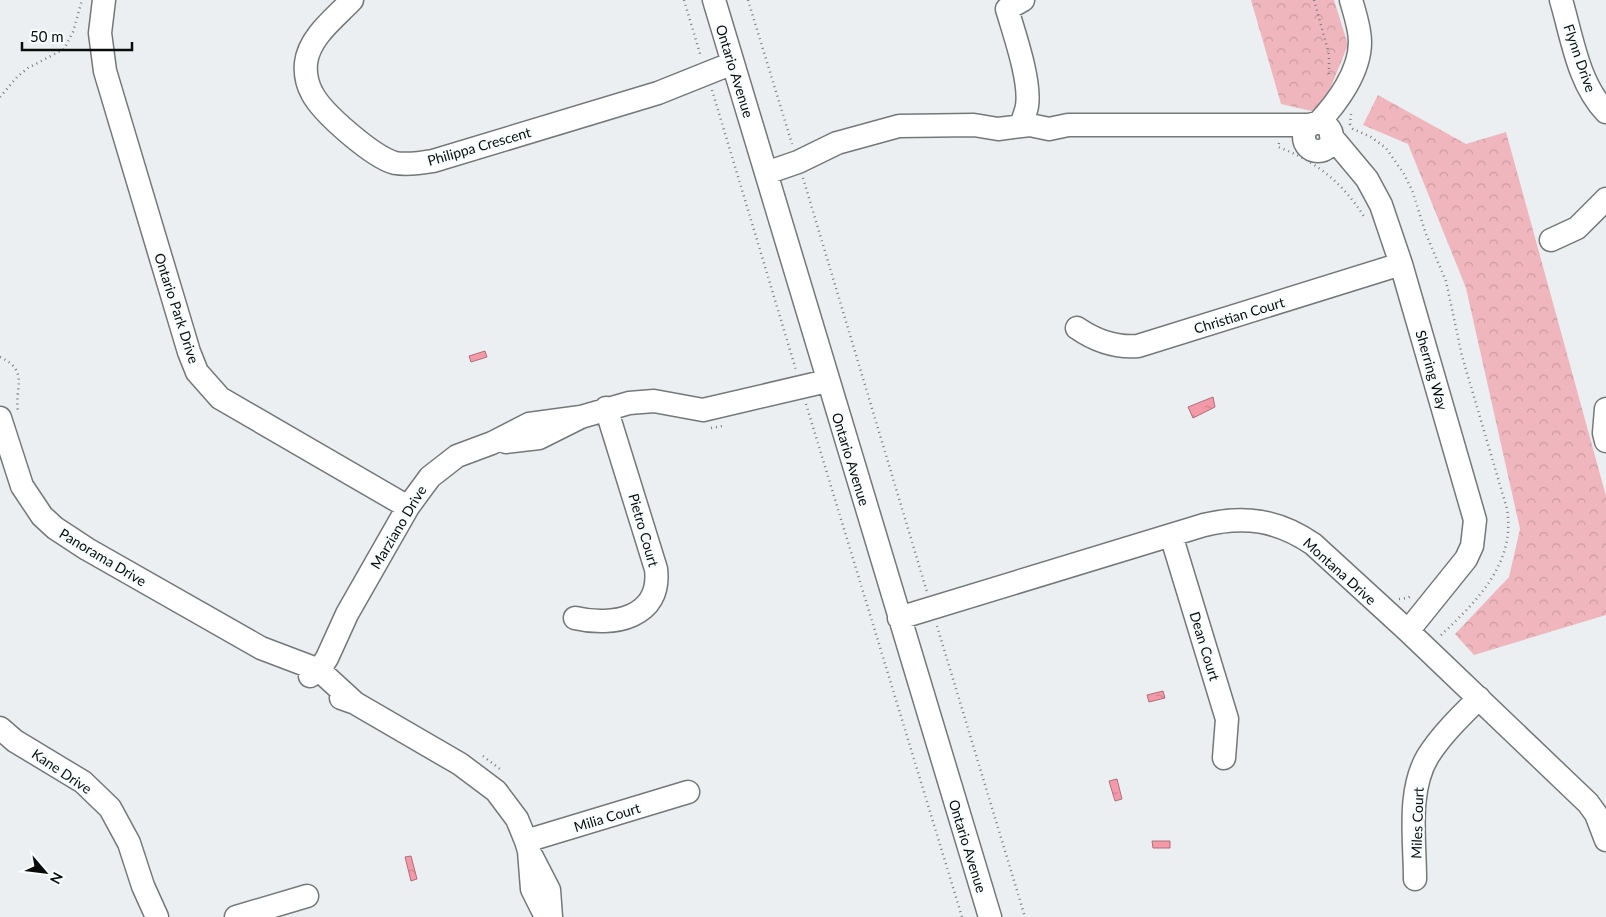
<svg xmlns="http://www.w3.org/2000/svg" width="1606" height="917" viewBox="0 0 1606 917" font-family="Lato,sans-serif">
<style>
.park{fill:url(#park-crowns)}
.water{fill:url(#water-ripples);stroke:#ae6f78}
.lines{fill:none;stroke-linecap:round;stroke-linejoin:round}
.minor-casing{stroke:#747879;stroke-width:25}
.path{stroke:#7b7e7f;stroke-width:2.5;stroke-dasharray:1 4;stroke-linecap:butt}
.minor{stroke:#fff;stroke-width:22}
.labels{text-anchor:middle;dominant-baseline:central;stroke-width:4.5;stroke-linejoin:round;paint-order:stroke}
.street-label{font-size:14px;fill:#0a0c0c;stroke:#f8fdfe}
</style>
<defs>
<pattern id="park-crowns" width="20" height="18" patternUnits="userSpaceOnUse" patternTransform="scale(1.25)"><rect width="20" height="18" fill="#efb6bd"/><path d="M2 6a3 3 0 1 1 6 0M12 15a3 3 0 1 1 6 0" fill="none" stroke="#cc9ba1"/></pattern>
<pattern id="water-ripples" width="26" height="14" patternUnits="userSpaceOnUse" patternTransform="scale(1.25)"><rect width="26" height="14" fill="#f499a7"/><path d="M2 4q2-2 4 0t4 0M15 11q2-2 4 0t4 0" fill="none" stroke="#d0838f"/></pattern>
</defs>
<rect width="100%" height="100%" fill="#ebeff1"/>
<!-- park -->
<path class="park" d="M1251,0H1334L1348,45L1320,113L1281,104Z
M1378,95L1466,144L1506,132L1606,496V615L1474,655L1455,634L1509,577L1520,529L1466,288L1408,144L1363,125Z"/>
<!-- water -->
<path class="water" d="M485,351L487,357L471,362L469,356Z
M1213,397L1215,407L1193,418L1188,407Z
M1163,691L1165,698L1149,702L1147,695Z
M1117,779L1122,799L1115,801L1109,781Z
M1152,841H1170V848H1153Z
M411,856L417,879L411,881L405,857Z"/>
<g class="lines">
<defs>
<path id="minor" d="M104,0L100,33L105,71L189,352L197,372L220,398L408,507
M352,0C335,18 309,37 306,63C305,74 307,84 312,93C322,113 373,157 395,163C408,165 421,163 433,161L658,93L733,63
M714,0L990,917
M1561,0C1572,37 1578,83 1606,112
M1318,123C1337,103 1360,72 1360,42C1360,28 1355,14 1351,0
M1304 137a14 14 0 1 1 28 0a14 14 0 1 1-28 0Z
M1021,125C1023,119 1026,112 1027,106C1031,81 1014,33 1007,9L1023,0
M1331,136L1367,179L1381,205L1401,264L1475,520L1472,546L1466,559L1408,631
M766,173L798,162L837,143L899,126L974,125L998,129L1030,125L1049,129L1068,125H1310
M1551,240L1577,228L1606,199
M1077,328C1096,341 1115,348 1138,346L1401,264
M1606,409L1604,433L1606,441
M0,418L22,486L42,516L55,528L87,549L261,648L319,670L355,703
M506,442L539,438L581,417L629,403L654,401L703,410L827,381
M1171,535L1227,719L1224,758
M575,618C613,627 662,618 656,569L606,408
M899,618L1204,525C1244,515 1278,520 1313,544L1408,631L1588,803L1596,814L1606,840
M310,676L319,670L327,658L347,614L408,507L430,477L457,456L492,443L529,424L581,417
M341,698L355,703L460,764L496,791L517,819L526,841L529,851L532,889L546,917
M0,728L15,741L83,782L110,808L129,843L143,886L157,917
M526,841L688,792
M532,857L549,890L551,917
M1415,879C1415,839 1407,791 1428,756C1442,734 1461,716 1479,698
M236,917L307,896"/>
</defs>
<!-- minor casing -->
<use href="#minor" class="minor-casing"/>
<!-- path -->
<path class="path" d="M684,0L701,57
M748,0L792,144
M1314,0L1329,54V76
M712,90L796,370
M0,97L17,77L28,68L64,49L73,32L82,0
M1351,114L1350,124L1353,129L1371,137L1386,148L1404,174L1412,190L1426,234L1446,281L1462,356L1507,509C1516,564 1476,602 1439,637
M1279,143L1278,147C1316,161 1343,183 1365,218
M803,178L927,592
M0,357C30,371 14,388 18,411
M806,404L962,917
M711,428L723,426
M1399,599L1408,598L1412,595
M937,626L1025,917
M483,756L500,769"/>
<!-- minor -->
<use href="#minor" class="minor"/>
</g>
<g class="labels">
<!-- street labels -->
<g class="street-label">
<text transform="translate(1580 58) rotate(71)">Flynn Drive</text>
<text transform="translate(735 71) rotate(73)">Ontario Avenue</text>
<text transform="translate(479 146) rotate(-16)">Philippa Crescent</text>
<text transform="translate(177 308) rotate(72)">Ontario Park Drive</text>
<text transform="translate(1239 315) rotate(-17)">Christian Court</text>
<text transform="translate(1432 370) rotate(74)">Sherring Way</text>
<text transform="translate(851 459) rotate(73)">Ontario Avenue</text>
<text transform="translate(398 527) rotate(-59)">Marziano Drive</text>
<text transform="translate(644 530) rotate(74)">Pietro Court</text>
<text transform="translate(103 557) rotate(31)">Panorama Drive</text>
<text transform="translate(1340 571) rotate(42)">Montana Drive</text>
<text transform="translate(1205 646) rotate(73)">Dean Court</text>
<text transform="translate(62 771) rotate(34)">Kane Drive</text>
<text transform="translate(607 817) rotate(-17)">Milia Court</text>
<text transform="translate(1417 823) rotate(-88)">Miles Court</text>
<text transform="translate(968 846) rotate(73)">Ontario Avenue</text>
</g>
</g>
<!-- north arrow -->
<g transform="translate(45 872) rotate(118)" stroke="#f8fdfe" stroke-width="4" paint-order="stroke">
<path d="M0-4L9 19L0 12L-9 19Z" fill="#0a0c0c"/>
<text y="-8" font-size="14" font-weight="bold" text-anchor="middle" fill="#0a0c0c">N</text>
</g>
<!-- scale -->
<path d="M22 42v8h110v-8" fill="none" stroke="#0a0c0c" stroke-width="2.5"/>
<text x="30" y="42" font-size="15" fill="#0a0c0c" stroke="#f8fdfe" stroke-width="4" paint-order="stroke">50 m</text>
</svg>
